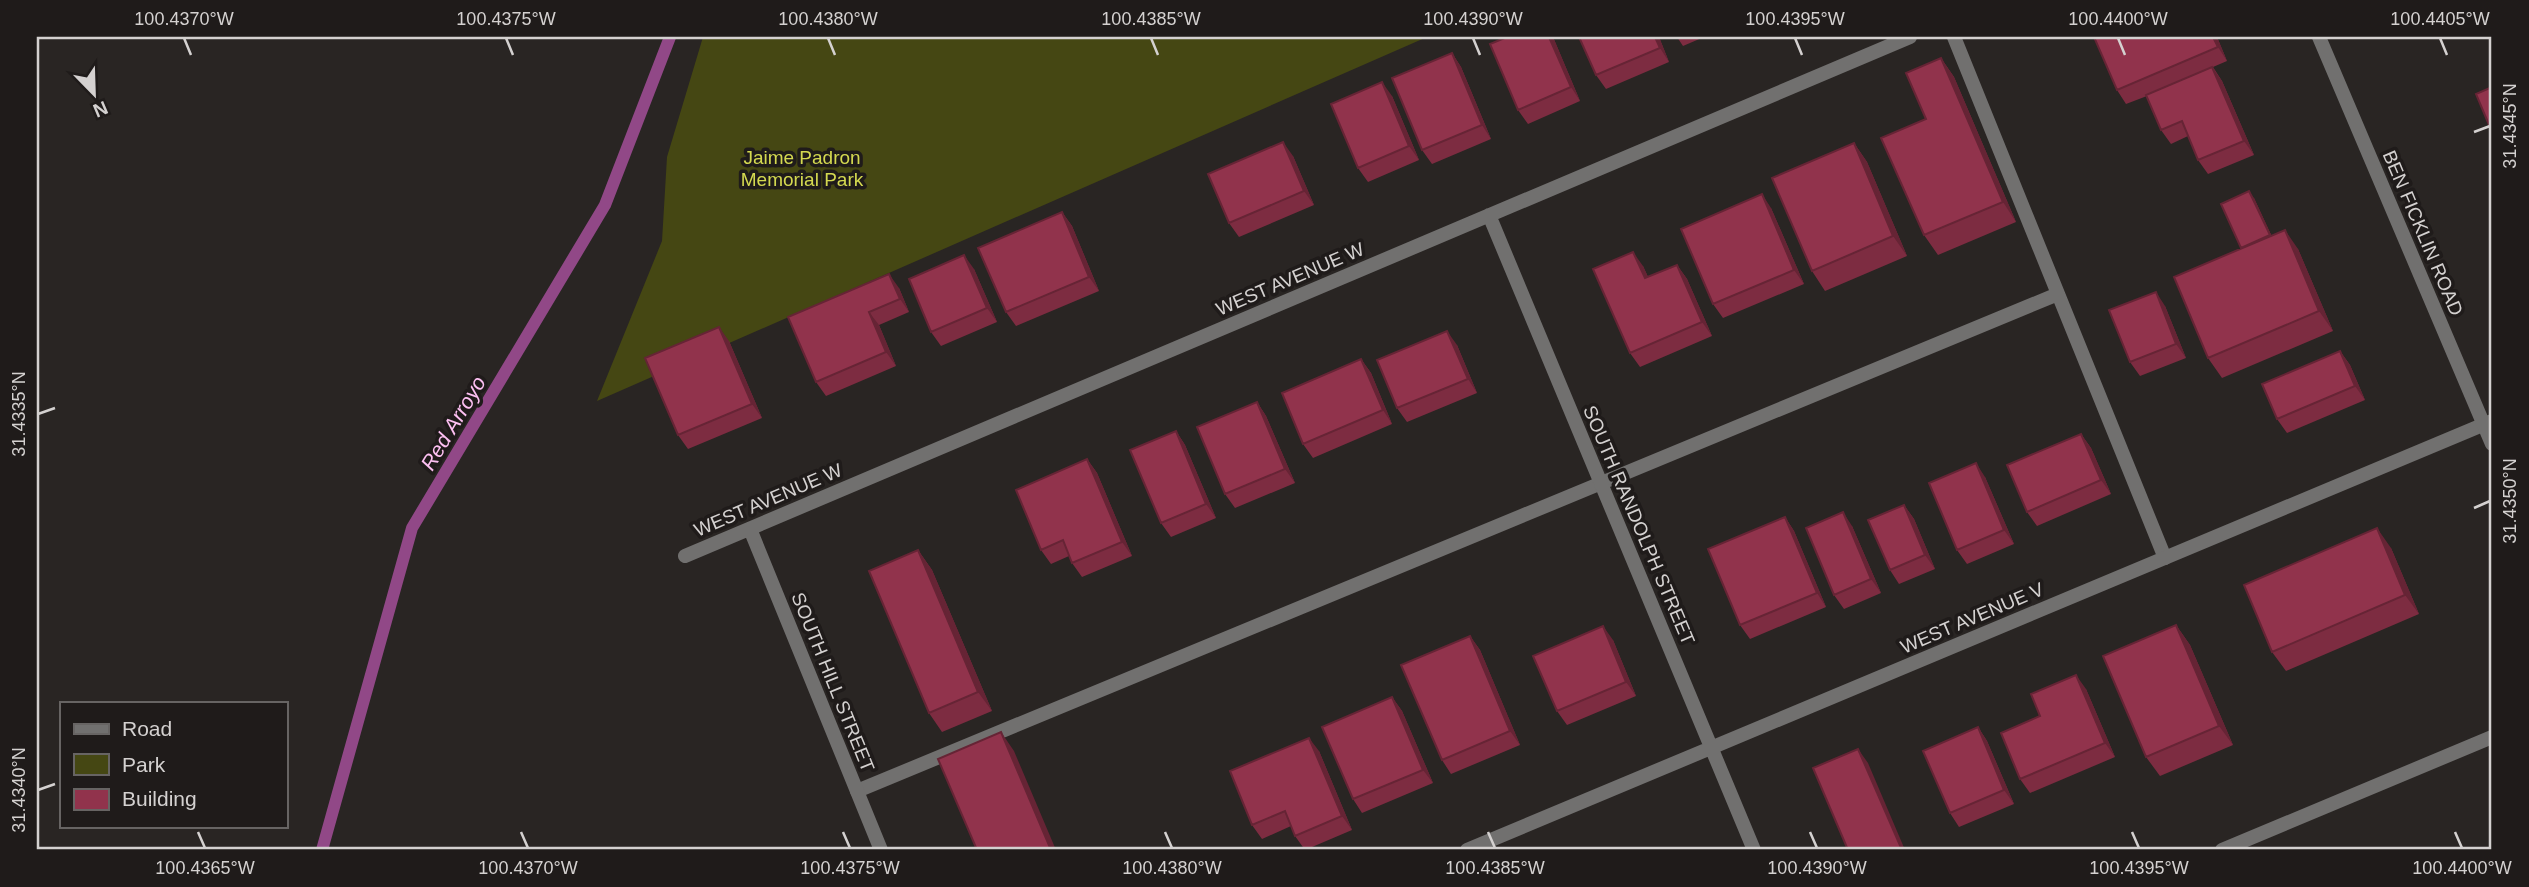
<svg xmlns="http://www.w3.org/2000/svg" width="2529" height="887" viewBox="0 0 2529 887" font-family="Arial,sans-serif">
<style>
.green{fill:#454713}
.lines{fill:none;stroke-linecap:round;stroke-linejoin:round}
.stream{stroke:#914887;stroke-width:12}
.service{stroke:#71706f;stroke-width:14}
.minor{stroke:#71706f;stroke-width:14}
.tertiary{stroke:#71706f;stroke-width:14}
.wall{fill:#7d2c41}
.shaded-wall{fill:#662435}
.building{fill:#91334c;stroke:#662435;stroke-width:2}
.ticks{fill:none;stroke:#d4d1d0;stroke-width:2.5}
.labels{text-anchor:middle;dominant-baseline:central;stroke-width:7;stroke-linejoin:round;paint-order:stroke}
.park-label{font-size:19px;fill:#d4d950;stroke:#1f1b1a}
.street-label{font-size:19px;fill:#d4d1d0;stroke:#1f1b1a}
.water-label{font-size:21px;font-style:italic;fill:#fdc0f2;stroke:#1f1b1a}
.neatline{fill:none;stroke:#d4d1d0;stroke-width:2.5}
.ticks-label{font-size:18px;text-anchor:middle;fill:#d4d1d0}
</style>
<rect width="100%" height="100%" fill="#292523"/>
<!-- green -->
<path class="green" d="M703,37H1427L597,401L662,241L667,157Z"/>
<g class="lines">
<!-- stream -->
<path class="stream" d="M322,850L412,528L605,205L670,37"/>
<!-- service -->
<path class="service" d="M1954,37L2165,558
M857,791L2058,294
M2222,850L2492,737"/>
<!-- minor -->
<path class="minor" d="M1489,215L1754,850
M750,529L881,850
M685,556L1910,37
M1467,850L2492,421"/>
<!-- tertiary -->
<path class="tertiary" d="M2319,37L2492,444"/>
</g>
<!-- wall -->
<path class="wall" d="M1553,37L1580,101L1528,124L1518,110Z
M1659,37L1669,62L1606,89L1596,75Z
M1677,37H1704L1683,46Z
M2094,37H2217L2227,61L2213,67L2222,81L2254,155L2208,174L2198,160L2188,136L2171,144L2161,130L2147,96L2126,104L2117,90Z
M1452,53L1461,67L1491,139L1432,164L1422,150Z
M1941,58L1954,77L2016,222L1938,255L1924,235L1926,119Z
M1392,96L1419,160L1368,182L1358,168Z
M1854,143L1867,162L1907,256L1825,291L1812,271Z
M1293,156L1314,205L1239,237L1229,223Z
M2254,198L2271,235L2298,249L2333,331L2222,378L2208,358L2241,248Z
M1771,208L1804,284L1723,318L1713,304Z
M1062,212L1072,226L1099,291L1016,326L1006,312Z
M1677,265L1687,279L1712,336L1640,367L1630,353L1643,266L1648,277Z
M974,269L997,322L941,346L931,332Z
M899,288L909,312L879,325L896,366L826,396L816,382L788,317Z
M2165,306L2186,358L2140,376L2130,362Z
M729,341L762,418L688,449L678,435Z
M1457,345L1477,393L1407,422L1397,408Z
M2340,351L2350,365L2365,400L2287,433L2277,419Z
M1361,359L1371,373L1392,424L1313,458L1303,444Z
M1257,402L1266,416L1295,483L1235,508L1225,494Z
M1176,431L1185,445L1216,518L1171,537L1161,523Z
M2081,434L2091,448L2111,494L2037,526L2027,512Z
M1087,459L1097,473L1132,556L1082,577L1072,563L1069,556L1051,564L1041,550Z
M1985,477L2014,544L1967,564L1957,550Z
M1904,505L1914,519L1935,569L1899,584L1890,570Z
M1785,517L1794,531L1826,607L1750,639L1740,625Z
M1852,526L1881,593L1844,609L1834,595Z
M2391,548L2419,614L2286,671L2272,652Z
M918,550L932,570L992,711L942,732L929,713Z
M2176,625L2190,645L2233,745L2160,776L2146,757Z
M1470,636L1480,650L1520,745L1451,774L1442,760Z
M1613,640L1636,696L1567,725L1557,711Z
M2086,689L2115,757L2030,793L2020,779L2040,716Z
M1392,697L1402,711L1433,783L1362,813L1353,799Z
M1978,727L1987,741L2014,804L1959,827L1950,813Z
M1319,751L1352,830L1305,850L1295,836L1291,826L1262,839L1252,825Z"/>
<!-- shaded-wall -->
<path class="shaded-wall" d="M1549,37H1553L1580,101L1571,87Z
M1655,37H1659L1669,62L1660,48Z
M2213,37H2217L2227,61L2218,47Z
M1452,53L1461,67L1491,139L1482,125Z
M1941,58L1954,77L2016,222L2003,202Z
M2212,67L2222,81L2254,155L2244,141Z
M1382,82L1392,96L1419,160L1409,146Z
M1283,142L1293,156L1314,205L1304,191Z
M1854,143L1867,162L1907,256L1893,236Z
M2249,191L2254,198L2275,243L2270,235Z
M1762,194L1771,208L1804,284L1794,270Z
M1062,212L1072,226L1099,291L1089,277Z
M2285,230L2298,249L2333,331L2319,311Z
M1633,252L1643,266L1655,292L1645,278Z
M964,255L974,269L997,322L987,308Z
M1677,265L1687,279L1712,336L1702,322Z
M889,274L899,288L909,312L900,299Z
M2156,292L2165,306L2186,358L2176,344Z
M869,312L879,325L896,366L886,352Z
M719,327L729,341L762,418L752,404Z
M1447,331L1457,345L1477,393L1468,379Z
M2340,351L2350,365L2365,400L2355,386Z
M1361,359L1371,373L1392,424L1383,410Z
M1257,402L1266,416L1295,483L1285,469Z
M1176,431L1185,445L1216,518L1206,504Z
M2081,434L2091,448L2111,494L2101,480Z
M1087,459L1097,473L1132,556L1122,542Z
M1976,463L1985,477L2014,544L2004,530Z
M1904,505L1914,519L1935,569L1925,555Z
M1843,512L1852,526L1881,593L1871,579Z
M1785,517L1794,531L1826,607L1817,593Z
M2377,528L2391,548L2419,614L2405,595Z
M918,550L932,570L992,711L978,692Z
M2176,625L2190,645L2233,745L2219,726Z
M1603,626L1613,640L1636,696L1626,682Z
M1470,636L1480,650L1520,745L1510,731Z
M2076,675L2086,689L2115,757L2105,743Z
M1392,697L1402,711L1433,783L1423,770Z
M1978,727L1987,741L2014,804L2004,790Z
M1001,732L1014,751L1056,850H1051Z
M1309,738L1319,751L1352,830L1342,816Z
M1858,749L1868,763L1905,850H1902Z"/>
<!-- building -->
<path class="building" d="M1507,37H1549L1571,87L1518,110L1490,44Z
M1579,37H1655L1660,48L1596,75Z
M2094,37H2213L2218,47L2117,90Z
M1452,53L1482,125L1422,150L1392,78Z
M1941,58L2003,202L1924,235L1881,138L1926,119L1906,73Z
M2212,67L2244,141L2198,160L2182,121L2161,130L2146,95Z
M1382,82L1409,146L1358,168L1331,104Z
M2492,87V132L2476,94Z
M1283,142L1304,191L1229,223L1208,174Z
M1854,143L1893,236L1812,271L1772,178Z
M2249,191L2270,235L2241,248L2221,204Z
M1762,194L1794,270L1713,304L1681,229Z
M1062,212L1089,277L1006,312L978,248Z
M2285,230L2319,311L2208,358L2174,277Z
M1633,252L1645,278L1677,265L1702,322L1630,353L1593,269Z
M964,255L987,308L931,332L909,279Z
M889,274L900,299L869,312L886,352L816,382L788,317Z
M2156,292L2176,344L2130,362L2109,310Z
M719,327L752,404L678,435L645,358Z
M1447,331L1468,379L1397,408L1377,360Z
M2340,351L2355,386L2277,419L2262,384Z
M1361,359L1383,410L1303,444L1282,393Z
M1257,402L1285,469L1225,494L1197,427Z
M1176,431L1206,504L1161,523L1130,450Z
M2081,434L2101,480L2027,512L2007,465Z
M1087,459L1122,542L1072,563L1063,540L1041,550L1016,490Z
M1976,463L2004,530L1957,550L1929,483Z
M1904,505L1925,555L1890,570L1868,520Z
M1843,512L1871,579L1834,595L1806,528Z
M1785,517L1817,593L1740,625L1708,549Z
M2377,528L2405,595L2272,652L2244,585Z
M918,550L978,692L929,713L869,571Z
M2176,625L2219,726L2146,757L2103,656Z
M1603,626L1626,682L1557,711L1533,656Z
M1470,636L1510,731L1442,760L1401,665Z
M2076,675L2105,743L2020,779L2001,733L2040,716L2031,694Z
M1392,697L1423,770L1353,799L1322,727Z
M1978,727L2004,790L1950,813L1923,751Z
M1001,732L1051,850H977L938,759Z
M1309,738L1342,816L1295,836L1285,811L1252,825L1230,771Z
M1858,749L1902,850H1848L1813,768Z"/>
<!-- ticks -->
<path class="ticks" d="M184,38L191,55M506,38L513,55M828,38L835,55M1151,38L1158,55M1473,38L1480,55M1795,38L1802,55M2118,38L2125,55M2440,38L2447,55M2474,132L2490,126M38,414L55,408M2474,508L2490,501M38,790L55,784M198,832L205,848M521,832L528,848M843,832L850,848M1165,832L1172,848M1488,832L1495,848M1810,832L1817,848M2132,832L2139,848M2455,832L2462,848"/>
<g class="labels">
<!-- park labels -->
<g class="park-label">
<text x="802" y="157">Jaime Padron<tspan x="802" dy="22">Memorial Park</tspan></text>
</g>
<!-- street labels -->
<g class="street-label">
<text transform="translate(2423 233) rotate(67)">BEN FICKLIN ROAD</text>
<text transform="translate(1290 279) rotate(-23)">WEST AVENUE W</text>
<text transform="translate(768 500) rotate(-23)">WEST AVENUE W</text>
<text transform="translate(1639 525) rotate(67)">SOUTH RANDOLPH STREET</text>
<text transform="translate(1972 618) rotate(-23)">WEST AVENUE V</text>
<text transform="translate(833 682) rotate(68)">SOUTH HILL STREET</text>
</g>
<!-- water labels -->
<g class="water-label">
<text transform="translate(453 423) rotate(-59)">Red Arroyo</text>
</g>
</g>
<!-- border -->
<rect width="2529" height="887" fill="none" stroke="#1f1b1a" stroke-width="77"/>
<!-- legend -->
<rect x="60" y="702" width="228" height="126" fill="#1f1b1a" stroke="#676463" stroke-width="2"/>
<rect x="74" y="724" width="35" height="10" fill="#71706f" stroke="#676463" stroke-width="2"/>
<text x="122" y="736" font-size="21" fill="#d4d1d0">Road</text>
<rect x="74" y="754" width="35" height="21" fill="#454713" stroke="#676463" stroke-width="2"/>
<text x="122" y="772" font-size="21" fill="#d4d1d0">Park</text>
<rect x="74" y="789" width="35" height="21" fill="#91334c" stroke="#676463" stroke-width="2"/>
<text x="122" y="806" font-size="21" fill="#d4d1d0">Building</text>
<!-- north arrow -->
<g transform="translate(94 94) rotate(157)" stroke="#1f1b1a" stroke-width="5" paint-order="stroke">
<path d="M0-5L12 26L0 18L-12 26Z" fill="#d4d1d0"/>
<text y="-10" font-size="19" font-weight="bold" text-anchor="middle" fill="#d4d1d0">N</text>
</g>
<rect x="38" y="38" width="2452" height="810" class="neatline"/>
<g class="ticks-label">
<text x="184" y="25">100.4370°W</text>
<text x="506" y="25">100.4375°W</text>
<text x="828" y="25">100.4380°W</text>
<text x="1151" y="25">100.4385°W</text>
<text x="1473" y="25">100.4390°W</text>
<text x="1795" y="25">100.4395°W</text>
<text x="2118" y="25">100.4400°W</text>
<text x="2440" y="25">100.4405°W</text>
<text transform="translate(2510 126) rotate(-90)" y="6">31.4345°N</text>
<text transform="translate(19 414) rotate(-90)" y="6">31.4335°N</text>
<text transform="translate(2510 501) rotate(-90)" y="6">31.4350°N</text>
<text transform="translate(19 790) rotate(-90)" y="6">31.4340°N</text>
<text x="205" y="874">100.4365°W</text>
<text x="528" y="874">100.4370°W</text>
<text x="850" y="874">100.4375°W</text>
<text x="1172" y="874">100.4380°W</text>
<text x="1495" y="874">100.4385°W</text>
<text x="1817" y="874">100.4390°W</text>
<text x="2139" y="874">100.4395°W</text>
<text x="2462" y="874">100.4400°W</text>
</g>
</svg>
